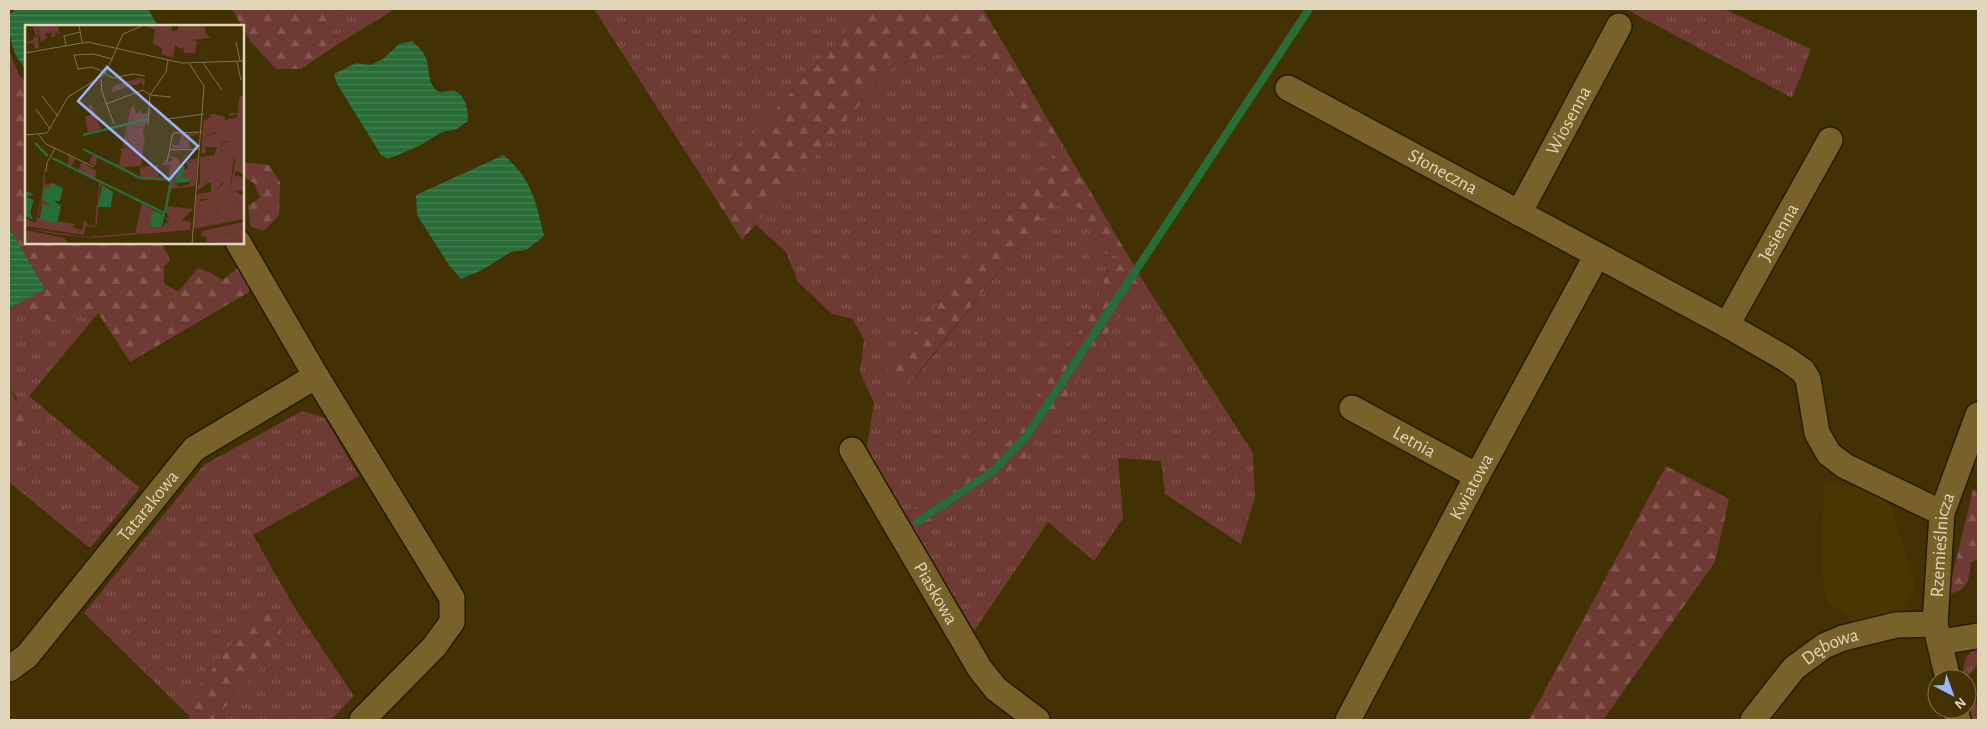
<svg xmlns="http://www.w3.org/2000/svg" width="1987" height="729" viewBox="0 0 1987 729" font-family="'Alegreya Sans',sans-serif">
<style>
.built{fill:#493700}
.grass{fill:url(#grass-tufts)}
.forest{fill:url(#forest-firs)}
.water{fill:url(#water-rules)}
.lines{fill:none;stroke-linecap:round;stroke-linejoin:round}
.stream{stroke:#286c38;stroke-width:8}
.minor-casing{stroke:#241a00;stroke-width:28}
.minor{stroke:#77622a;stroke-width:25}
.labels{text-anchor:middle;dominant-baseline:central;stroke-width:4;stroke-linejoin:round;paint-order:stroke}
.street-label{font-size:19px;fill:#e2d6ba;stroke:#413103}
.inset-river{fill:none;stroke:#286c38;stroke-width:2.5}
.inset-road{fill:none;stroke:#81734c;stroke-width:1}
.view{fill:#9bb5fd;fill-opacity:0.15;stroke:#9bb5fd;stroke-width:2.5}
.inset-edge{fill:none;stroke:#e2d6ba;stroke-width:2.5}
</style>
<defs>
<pattern id="grass-tufts" width="24" height="20" patternUnits="userSpaceOnUse" patternTransform="scale(1.25)"><rect width="24" height="20" fill="#6d3b34"/><path d="M3 7l-1-3M5 7V3M7 7l1-3M15 17l-1-3M17 17v-4M19 17l1-3" fill="none" stroke="#82574f"/></pattern>
<pattern id="forest-firs" width="22" height="20" patternUnits="userSpaceOnUse" patternTransform="scale(1.25)"><rect width="22" height="20" fill="#6d3b34"/><path d="M5 1l3.5 6h-7zM16 11l3.5 6h-7z" fill="#82574f"/></pattern>
<pattern id="water-rules" width="6" height="5" patternUnits="userSpaceOnUse" patternTransform="scale(1.25)"><rect width="6" height="5" fill="#286c38"/><path d="M0 2.5h6" fill="none" stroke="#478053"/></pattern>
</defs>
<rect width="100%" height="100%" fill="#413103"/>
<!-- built -->
<path class="built" d="M1824,481L1877,492L1892,509L1916,588L1900,614L1856,624L1827,601L1821,570Z"/>
<!-- grass -->
<path class="grass" d="M342,9H395L338,44L329,27L338,19Z
M594,9H867L707,185Z
M1626,9H1724L1811,49L1792,98Z
M951,48L968,50L1001,79L1033,125L1051,134L1057,149L1045,170L888,366V376L916,377L1048,209L1063,204L1078,207L1088,225L1118,257L1121,264L1106,274L1096,305L1009,442L906,515L866,452L874,403L860,372L864,340L853,319L832,314L798,282L786,252L755,224L895,64L930,57Z
M1143,281L1253,453L1255,497L1241,544L1165,494L1161,461L1118,458L1123,518L1094,561L1048,522L974,631L918,538L1025,460Z
M10,307C24,313 37,320 52,320C70,321 72,310 94,318L29,396L140,488L90,548L9,482V451H13L17,399L9,388V308Z
M302,411L325,418L359,476L253,535L296,610L354,696L331,720H214L276,649L253,618L181,708L84,613L204,465Z
M1978,647V664L1969,675L1978,712V720H1971L1967,699V679H1963C1963,665 1964,654 1978,647Z"/>
<!-- forest -->
<path class="forest" d="M232,9H342L338,19L329,27L338,44L301,69H276L251,42Z
M867,9H983L1143,281L1025,460L918,538L906,515L1009,441L1096,305L1106,274L1120,263L1118,257L1098,251L1088,225L1078,207L1063,204L1048,209L915,377L905,384L894,382L888,376V366L1045,170L1057,149L1051,134L1033,125L1001,79L968,50L950,48L930,57L895,64L742,240L707,185Z
M9,50L19,75L26,82V242L162,243L170,260L164,267V283L178,292L198,268L211,273L222,280L238,268L251,291L130,362L98,313L94,318C72,310 70,321 52,320C37,320 24,313 10,307L44,289L9,227Z
M243,162L269,165L280,182L279,215L264,231L250,226L248,205L260,198L254,183L243,177Z
M9,388L28,423L30,439L13,451H9Z
M1666,466L1729,499L1715,562L1603,720H1529Z
M1973,490L1978,491V559L1971,562L1968,582L1960,590L1951,594V581Z
M268,614L278,622L281,632L276,649L214,720H187L190,716L181,708L253,618Z"/>
<!-- water -->
<path class="water" d="M16,9H148L158,26H26V68C11,55 9,34 9,15Z
M412,41C417,45 422,50 425,56C430,66 427,80 435,89C440,95 447,90 454,91C466,94 468,111 468,121L457,129L442,132L419,146L388,159L381,155L336,82L334,74L356,63L370,65L383,59L399,44Z
M504,155C533,182 535,199 544,236L526,250L511,252L482,270L461,279L449,265L417,215L416,195Z
M9,227L45,289L9,308Z"/>
<g class="lines">
<!-- stream -->
<path class="stream" d="M917,522L993,471L1027,435L1309,9"/>
<defs>
<g id="minor">
<path id="s1" d="M1288,88L1727,325L1786,359L1803,371L1808,379L1817,433L1829,454L1845,466L1942,513"/>
<path id="s2" d="M1519,213L1619,26"/>
<path d="M238,242L316,376L452,598V622L434,647L362,720"/>
<path id="s3" d="M1727,325L1830,140"/>
<path id="s4" d="M1352,408L1477,476"/>
<path id="s5" d="M852,450L980,669L996,689L1037,720"/>
<path d="M1940,642L1978,636"/>
<path id="s6" d="M9,669L27,656L194,449L316,376"/>
<path id="s7" d="M1948,679L1935,624L1942,513L1978,415"/>
<path d="M1955,709L1958,720"/>
<path id="s8" d="M1348,720L1477,476L1597,255"/>
<path id="s9" d="M1753,720L1794,668L1824,646L1843,638L1896,625L1935,624"/>
</g>
</defs>
<!-- minor casing -->
<use href="#minor" class="minor-casing"/>
<!-- minor -->
<use href="#minor" class="minor"/>
</g>
<g class="labels">
<!-- street labels -->
<g class="street-label">
<text stroke="none"><textPath href="#s2" startOffset="105">Wiosenna</textPath></text>
<text stroke="none"><textPath href="#s1" startOffset="176">Słoneczna</textPath></text>
<text stroke="none"><textPath href="#s3" startOffset="106">Jesienna</textPath></text>
<text stroke="none"><textPath href="#s4" startOffset="71">Letnia</textPath></text>
<text stroke="none"><textPath href="#s8" startOffset="264">Kwiatowa</textPath></text>
<text stroke="none"><textPath href="#s6" startOffset="215">Tatarakowa</textPath></text>
<text stroke="none"><textPath href="#s7" startOffset="136">Rzemieślnicza</textPath></text>
<text stroke="none"><textPath href="#s5" startOffset="166">Piaskowa</textPath></text>
<text stroke="none"><textPath href="#s9" startOffset="109">Dębowa</textPath></text>
</g>
</g>
<!-- overview -->
<g transform="translate(25 25)">
<rect width="219" height="219" fill="#413103"/>
<path d="M7,0H12L14,23L10,24L9,18L2,19L1,13L3,17L9,14L8,11L12,13ZM144,12L172,16L170,28H159L158,22L155,24L150,20L151,14ZM219,69V137L210,138L209,131L204,171L198,177L203,179L207,192L209,176L219,177V194L168,204V194L187,197L190,183L194,189L191,168H200L192,165L199,158L195,155L207,128L200,120H196L201,128L195,124L196,118L206,117L196,115L204,107L199,103L177,113L179,92L180,96L186,91L181,90L189,89L200,92V95L211,93L213,89L205,91L204,88H213L214,73ZM66,79L76,104L63,108L60,92L67,89L63,80ZM109,80L111,89L116,85L117,89L125,87L124,93L103,96L105,84ZM116,94L123,95L118,105L119,114L103,115L102,106L119,102L105,103L103,98ZM156,109L173,108L174,109L157,114L164,115L165,123L147,124V119L154,120ZM119,118L116,141L98,142L111,151L72,131L71,141L64,138L68,129L94,140L97,126L94,124ZM44,131L50,134L46,142L53,145L57,137L71,146L70,155L61,150L63,152L62,174L63,152L42,141ZM20,137V159L27,158L25,162H20L18,177L25,180H18L15,195ZM171,171L184,173L176,174L172,180L184,186L186,196L170,189ZM112,175L128,185L125,202L134,203L135,199L138,202L141,197L145,202L140,192L145,195L140,185L142,181L168,184L157,195L166,197L165,205L69,213L29,209L0,203L63,212L110,208L117,178ZM206,207L210,211L205,219L182,217L190,209Z" fill="#6d3b34"/>
<path d="M12,0H32L35,9L29,6L32,10L26,13L27,8H20L22,13L16,17ZM119,0H146L147,6H152L154,0H180L181,9L186,13L155,16L129,8L130,5ZM114,53L120,54L119,63L117,58L87,67L88,61ZM116,93H124L104,98L105,103L119,102L102,106V114H120L119,118L98,122L103,96ZM197,101L204,107L200,115L207,116L196,117L195,124L200,128L196,122L200,120L207,128L205,150L195,155L201,158H197L192,165L200,167L194,169L197,172L194,177L197,181L193,183L195,188L190,184L188,197H169L170,189L186,196L184,186L172,183L176,182L171,178L184,174L173,173L172,169L186,167V158L176,156L183,158L174,165L172,162L175,159V132L189,130L192,122H180L182,127L176,129L177,113L191,108ZM211,130L210,138L219,137V149L211,146L209,153L212,150L217,152L219,165L209,166L219,171V177L209,176L207,193L203,192V179L198,178L199,170L204,171ZM144,131L153,133L156,140L150,158L155,162L165,158V153L156,152L157,145L163,143L160,134L166,138L164,135L173,133L170,161L145,164L140,184L144,156L115,154V142L133,140L134,153L144,154V142L148,140H138L140,134L142,138L148,135ZM70,153L78,158L75,161L72,200L70,202L61,201L59,210L0,201V193L11,198L18,159L13,193L50,199L47,202L57,205L60,195L63,200L70,201L74,158ZM219,197V219H205L210,211L206,207L190,209L182,217L180,211L176,212L177,206ZM0,205L40,213L43,219H0Z" fill="#6d3b34"/>
<path d="M129,8L151,14L148,32L137,30V23L128,19Z" fill="#6d3b34"/>
<path d="M154,140L160,141L156,152L165,153L164,157L150,158ZM27,158L38,163L35,176H29L36,181L32,199L15,194L17,180H25L17,175L19,163L25,162ZM77,160L88,167L86,182H73ZM0,166L9,169L1,172L9,175L5,187L8,195L0,190ZM128,185L139,190L134,203L124,201Z" fill="#286c38"/>
<path class="inset-river" d="M58,110L123,94M10,118L23,131M58,124L115,153L147,154L140,187M27,133L139,188L136,201"/>
<path class="inset-road" d="M54,0L57,17M211,17L215,36M41,20L39,11L55,7M0,28L63,17L157,38L219,36M212,37L216,55M164,38L179,61L167,219M178,38L197,65M81,48L67,42L53,44L49,30L68,29L88,34M80,49L88,53L108,49L120,51M76,54L77,67L89,99M125,70L146,72M17,71L32,90M81,79L118,65L125,70M11,84L25,104M142,94L179,89M123,100L125,70L141,47L143,35M0,110L22,108L43,72L80,49L98,9L119,0M14,110L21,119L69,142M145,125L175,124M142,137L148,108L177,107M21,147L22,138L30,123"/>
<path class="view" d="M82,42L173,121L144,155L53,76Z"/>
<rect width="219" height="219" class="inset-edge"/>
</g>
<!-- border -->
<rect width="1987" height="729" fill="none" stroke="#e2d6ba" stroke-width="20"/>
<!-- north arrow -->
<g transform="translate(1952 694) rotate(139)"><circle r="24" fill="#413103" stroke="#81734c"/>
<path d="M0-4L9 19L0 12L-9 19Z" fill="#9bb5fd"/>
<text y="-8" font-size="14" font-weight="bold" text-anchor="middle" fill="#e2d6ba">N</text>
</g>
</svg>
